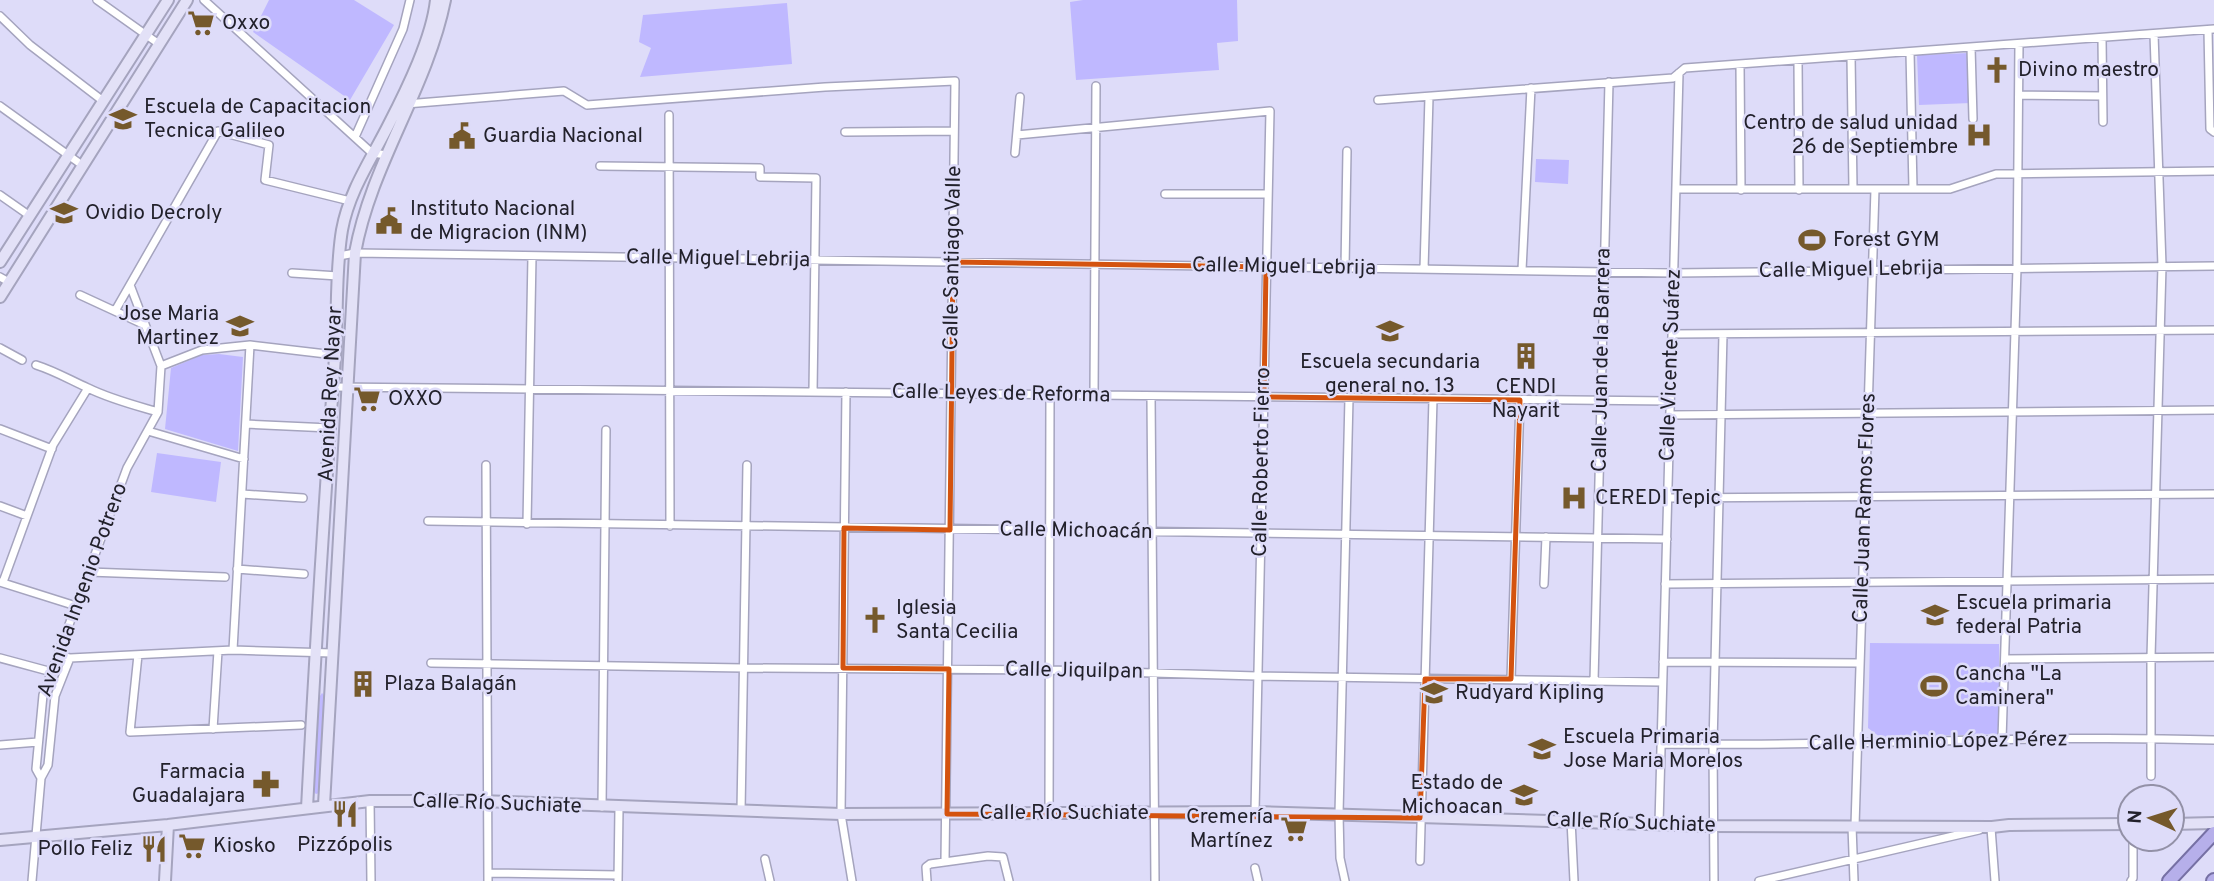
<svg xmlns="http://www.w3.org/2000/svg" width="2214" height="881" viewBox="0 0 2214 881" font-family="Overpass,sans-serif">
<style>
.green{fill:#bfb8ff}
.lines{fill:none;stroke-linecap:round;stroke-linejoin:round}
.minor-casing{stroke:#a5a4be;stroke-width:10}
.secondary-casing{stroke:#a5a4be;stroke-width:14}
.trunk-casing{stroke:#7670a4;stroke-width:16}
.minor{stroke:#fff;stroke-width:7}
.secondary{stroke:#e3e1f7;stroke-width:10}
.trunk{stroke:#b6afea;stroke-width:12}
.marked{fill:none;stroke:#d4530f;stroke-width:5;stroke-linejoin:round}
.labels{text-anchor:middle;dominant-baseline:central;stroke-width:5;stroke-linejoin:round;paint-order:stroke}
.poi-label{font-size:21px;fill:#22212b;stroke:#dedcf9;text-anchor:start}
.street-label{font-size:21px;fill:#22212b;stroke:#dedcf9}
</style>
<rect width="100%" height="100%" fill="#dedcf9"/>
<!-- green -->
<path class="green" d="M269,0H354L394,25L350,100L253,32Z
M1083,0H1237L1238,41L1217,43L1219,70L1076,80L1070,2Z
M787,3L792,64L640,77L651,48L639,42L643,15Z
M1970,53L1971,103L1919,105L1917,55Z
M1536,159L1569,160L1568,184L1535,182Z
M219,354L243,357L238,451L165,429L171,368L202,355Z
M157,453L221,462L216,502L151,492Z
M1870,643L1999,644V734L1880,737L1868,728Z
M322,693L325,696L319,793L316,794L313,791L320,696Z"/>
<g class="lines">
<defs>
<path id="minor" d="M97,0L159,44
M204,0L372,153L387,155
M0,16L30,45L103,101
M2208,30L2210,129L2214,132
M2102,38L2103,122
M1971,47L1973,119
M1910,52L1913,189
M1851,56L1853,189
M1798,60L1799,190
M1740,64L1741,190
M2020,95L2102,96
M1378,100L1673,78L1685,68L2214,29
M406,104L564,91L587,105L825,87L955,81L945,861
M0,106L82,165
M669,115L670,526
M845,132L954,131
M1017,135L1270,111L1255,812
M355,137L403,29L410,0
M1015,153L1020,97
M600,166L760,168V177L816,178L813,392
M1676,189H1950L1996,174L2214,171
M1165,194H1268
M0,195L30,216
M339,256L355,253L1674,273L2214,266
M1345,268L1347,151
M1424,269L1429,97
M1522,270L1531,88
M292,273L338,276
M0,277L9,282
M80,295L145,325
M115,311L218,131L269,145L265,180L350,201
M1672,334L2214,330
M0,348L22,360
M36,365C55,371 70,380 88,388C110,399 134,405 158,412
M161,366L202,350L250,345L335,355
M332,387L1670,401
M846,392L841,814L852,881
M1094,395L1096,86
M1151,396L1155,881
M1670,415L2214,410
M246,424L330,428
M0,429L52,449
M148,431L244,459
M486,465L488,881
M242,494L303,498
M1668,498L2214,494
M0,506L27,516
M428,521L1667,539
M527,524L532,256
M237,569L304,574
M89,572L225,577
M0,582L76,606
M3,582L53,445L88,388
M1544,584L1546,537
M1665,584L2214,579
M233,650L250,345
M138,655L130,732L301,725
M59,656L70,658L233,650L332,653
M0,658L52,672
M2005,659L2214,657
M1663,662L1860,663
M431,663L744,668L1050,670L1257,676L1662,682
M1511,679L1520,400
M1594,681L1609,82
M213,729L218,651
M2002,740L2017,268L2019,44
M1661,744C1845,747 2030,734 2214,740
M0,745L38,742
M2151,776V657L2162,266L2154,34
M41,778L48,765L55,696L70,658
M370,801L371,881
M602,807L606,430
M741,811L747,465
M1049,814L1050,395
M1571,820L1574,881
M1659,824L1679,73
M1852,826L1854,881
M1855,826L1875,189
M1991,828L1995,881
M765,859L770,881
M1420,861L1433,399
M1255,868L1258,881
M488,873L618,875
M32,881L41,778L36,769L43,695L127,468L158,412L161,366L130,285
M618,881L619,808
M927,881L926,867L930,864L988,856L1003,857L1009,881
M1345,881L1340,858L1339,814L1349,398
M1714,881L1713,745L1723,334
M1759,881L1979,830
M2131,881L2133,878V839"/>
<path id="secondary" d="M0,262L168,0
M0,297L187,0
M324,805L355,253C371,164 427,89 445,0
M307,808C315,657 324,507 335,357C338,315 335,272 342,230C349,191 372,158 389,124C407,89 432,38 436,0
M2172,824L2214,823
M0,840L168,825L370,801H479L841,814L1255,812L1712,826L1992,827L2009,825L2130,824
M165,881L168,825"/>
<path id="trunk" d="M2169,881L2214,833
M2213,881L2214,880"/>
</defs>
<!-- minor casing -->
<use href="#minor" class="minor-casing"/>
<!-- secondary casing -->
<use href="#secondary" class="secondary-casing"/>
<!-- trunk casing -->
<use href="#trunk" class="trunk-casing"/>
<!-- minor -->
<use href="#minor" class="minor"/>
<!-- secondary -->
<use href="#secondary" class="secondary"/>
<!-- trunk -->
<use href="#trunk" class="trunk"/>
</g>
<!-- marked area -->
<path class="marked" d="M953,262L1266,267L1264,397L1520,400L1511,679H1425L1420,818L947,814L949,669L843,668L844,528L950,530Z"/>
<!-- icons -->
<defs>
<symbol id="supermarket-bare" viewBox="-9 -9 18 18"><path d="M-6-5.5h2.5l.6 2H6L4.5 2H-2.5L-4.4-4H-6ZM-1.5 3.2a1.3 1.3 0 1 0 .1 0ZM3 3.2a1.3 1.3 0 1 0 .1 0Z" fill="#75592c" stroke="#dedcf9" stroke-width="2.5" paint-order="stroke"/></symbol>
<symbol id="church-bare" viewBox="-9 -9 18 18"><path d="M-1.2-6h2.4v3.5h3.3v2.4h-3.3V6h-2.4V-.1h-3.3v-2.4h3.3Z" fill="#75592c" stroke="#dedcf9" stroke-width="2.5" paint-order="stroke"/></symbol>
<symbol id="university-bare" viewBox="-9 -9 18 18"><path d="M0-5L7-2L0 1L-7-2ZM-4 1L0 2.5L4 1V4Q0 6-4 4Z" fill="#75592c" stroke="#dedcf9" stroke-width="2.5" paint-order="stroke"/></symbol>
<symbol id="hospital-bare" viewBox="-9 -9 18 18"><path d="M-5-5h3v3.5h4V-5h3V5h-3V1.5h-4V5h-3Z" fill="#75592c" stroke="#dedcf9" stroke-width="2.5" paint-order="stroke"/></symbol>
<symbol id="civic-bare" viewBox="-9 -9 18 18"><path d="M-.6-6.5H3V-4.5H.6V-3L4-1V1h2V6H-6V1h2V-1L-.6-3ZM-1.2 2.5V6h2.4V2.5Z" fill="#75592c" stroke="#dedcf9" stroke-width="2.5" paint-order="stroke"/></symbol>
<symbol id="school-bare" viewBox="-9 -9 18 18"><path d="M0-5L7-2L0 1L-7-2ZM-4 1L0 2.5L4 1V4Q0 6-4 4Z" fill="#75592c" stroke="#dedcf9" stroke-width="2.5" paint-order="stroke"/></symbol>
<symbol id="stadium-bare" viewBox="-9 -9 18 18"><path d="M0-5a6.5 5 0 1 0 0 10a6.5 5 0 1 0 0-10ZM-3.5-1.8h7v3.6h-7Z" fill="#75592c" stroke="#dedcf9" stroke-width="2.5" paint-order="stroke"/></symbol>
<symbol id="building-bare" viewBox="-9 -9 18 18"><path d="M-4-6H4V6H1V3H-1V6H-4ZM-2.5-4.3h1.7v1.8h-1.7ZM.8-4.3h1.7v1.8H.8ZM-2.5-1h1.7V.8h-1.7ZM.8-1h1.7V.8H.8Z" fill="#75592c" stroke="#dedcf9" stroke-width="2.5" paint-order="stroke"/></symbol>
<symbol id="pharmacy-bare" viewBox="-9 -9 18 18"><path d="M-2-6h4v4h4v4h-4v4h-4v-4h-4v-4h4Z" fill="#75592c" stroke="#dedcf9" stroke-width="2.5" paint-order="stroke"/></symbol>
<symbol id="restaurant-bare" viewBox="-9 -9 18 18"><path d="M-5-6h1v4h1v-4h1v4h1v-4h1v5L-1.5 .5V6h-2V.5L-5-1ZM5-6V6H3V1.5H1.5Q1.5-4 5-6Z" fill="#75592c" stroke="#dedcf9" stroke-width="2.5" paint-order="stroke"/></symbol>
</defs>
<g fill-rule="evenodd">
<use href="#supermarket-bare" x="182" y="4" width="38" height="38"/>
<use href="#church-bare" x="1978" y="51" width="38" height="38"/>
<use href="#university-bare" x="104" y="100" width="38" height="38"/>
<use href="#hospital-bare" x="1960" y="116" width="38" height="38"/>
<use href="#civic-bare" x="443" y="117" width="38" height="38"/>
<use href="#school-bare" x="45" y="194" width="38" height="38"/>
<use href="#civic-bare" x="370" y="202" width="38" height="38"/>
<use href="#stadium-bare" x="1793" y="221" width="38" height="38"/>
<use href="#school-bare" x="221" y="307" width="38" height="38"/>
<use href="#school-bare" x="1371" y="312" width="38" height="38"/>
<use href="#building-bare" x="1507" y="337" width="38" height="38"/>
<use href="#supermarket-bare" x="348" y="380" width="38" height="38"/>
<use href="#hospital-bare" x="1555" y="479" width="38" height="38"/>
<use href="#school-bare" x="1916" y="596" width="38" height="38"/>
<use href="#church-bare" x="856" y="601" width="38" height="38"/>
<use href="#building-bare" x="344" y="665" width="38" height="38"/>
<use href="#stadium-bare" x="1915" y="667" width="38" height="38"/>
<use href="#school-bare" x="1415" y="674" width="38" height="38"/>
<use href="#school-bare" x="1523" y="730" width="38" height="38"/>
<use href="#pharmacy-bare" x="247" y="765" width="38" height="38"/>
<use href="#school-bare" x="1505" y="776" width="38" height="38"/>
<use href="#restaurant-bare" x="326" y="795" width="38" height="38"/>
<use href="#supermarket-bare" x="1275" y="810" width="38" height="38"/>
<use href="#supermarket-bare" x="173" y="827" width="38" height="38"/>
<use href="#restaurant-bare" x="135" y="830" width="38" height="38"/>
</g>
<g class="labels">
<!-- poi labels -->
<g class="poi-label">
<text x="222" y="23">Oxxo</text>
<text x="2018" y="70">Divino maestro</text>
<text x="144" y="107">Escuela de Capacitacion<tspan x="144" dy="24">Tecnica Galileo</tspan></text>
<text x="1958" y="123" text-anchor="end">Centro de salud unidad<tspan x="1958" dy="24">26 de Septiembre</tspan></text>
<text x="483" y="136">Guardia Nacional</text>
<text x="410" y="209">Instituto Nacional<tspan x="410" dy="24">de Migracion (INM)</tspan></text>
<text x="85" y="213">Ovidio Decroly</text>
<text x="1833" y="240">Forest GYM</text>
<text x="219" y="314" text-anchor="end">Jose Maria<tspan x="219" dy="24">Martinez</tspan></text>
<text x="1390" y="362" text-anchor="middle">Escuela secundaria<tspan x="1390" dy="24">general no. 13</tspan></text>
<text x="1526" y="387" text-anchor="middle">CENDI<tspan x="1526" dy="24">Nayarit</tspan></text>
<text x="388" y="399">OXXO</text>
<text x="1595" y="498">CEREDI Tepic</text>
<text x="1956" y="603">Escuela primaria<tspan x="1956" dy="24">federal Patria</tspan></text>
<text x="896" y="608">Iglesia<tspan x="896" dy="24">Santa Cecilia</tspan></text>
<text x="1955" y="674">Cancha "La<tspan x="1955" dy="24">Caminera"</tspan></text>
<text x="384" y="684">Plaza Balagán</text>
<text x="1455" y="693">Rudyard Kipling</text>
<text x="1563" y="737">Escuela Primaria<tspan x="1563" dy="24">Jose Maria Morelos</tspan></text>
<text x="245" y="772" text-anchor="end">Farmacia<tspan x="245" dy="24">Guadalajara</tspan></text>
<text x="1503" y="783" text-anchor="end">Estado de<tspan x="1503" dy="24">Michoacan</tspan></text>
<text x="1273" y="817" text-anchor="end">Cremería<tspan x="1273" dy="24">Martínez</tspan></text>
<text x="345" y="845" text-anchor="middle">Pizzópolis</text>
<text x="213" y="846">Kiosko</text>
<text x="133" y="849" text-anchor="end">Pollo Feliz</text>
</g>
<!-- street labels -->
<g class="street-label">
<text transform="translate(953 258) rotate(-89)">Calle Santiago Valle</text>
<text transform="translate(718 259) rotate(1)">Calle Miguel Lebrija</text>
<text transform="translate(1284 267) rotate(1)">Calle Miguel Lebrija</text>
<text transform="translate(1851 270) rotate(-1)">Calle Miguel Lebrija</text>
<text transform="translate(1602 360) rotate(-89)">Calle Juan de la Barrera</text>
<text transform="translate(1671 365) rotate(-88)">Calle Vicente Suárez</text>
<text transform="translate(331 394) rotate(-87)">Avenida Rey Nayar</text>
<text transform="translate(1001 394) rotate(1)">Calle Leyes de Reforma</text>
<text transform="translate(1262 462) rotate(-89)">Calle Roberto Fierro</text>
<text transform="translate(1865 508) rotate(-88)">Calle Juan Ramos Flores</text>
<text transform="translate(1076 531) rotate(1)">Calle Michoacán</text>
<text transform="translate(83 590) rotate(-70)">Avenida Ingenio Potrero</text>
<text transform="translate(1074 671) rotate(1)">Calle Jiquilpan</text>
<text transform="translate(1938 742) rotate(-1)">Calle Herminio López Pérez</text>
<text transform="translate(497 804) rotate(2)">Calle Río Suchiate</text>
<text x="1064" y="813">Calle Río Suchiate</text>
<text transform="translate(1631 823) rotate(2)">Calle Río Suchiate</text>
</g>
</g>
<!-- north arrow -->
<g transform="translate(2151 818) rotate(274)"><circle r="33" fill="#dedcf9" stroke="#9391a7" stroke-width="2"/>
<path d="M0-5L12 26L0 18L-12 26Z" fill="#75592c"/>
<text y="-10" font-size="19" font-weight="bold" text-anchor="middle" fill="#22212b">N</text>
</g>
</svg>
